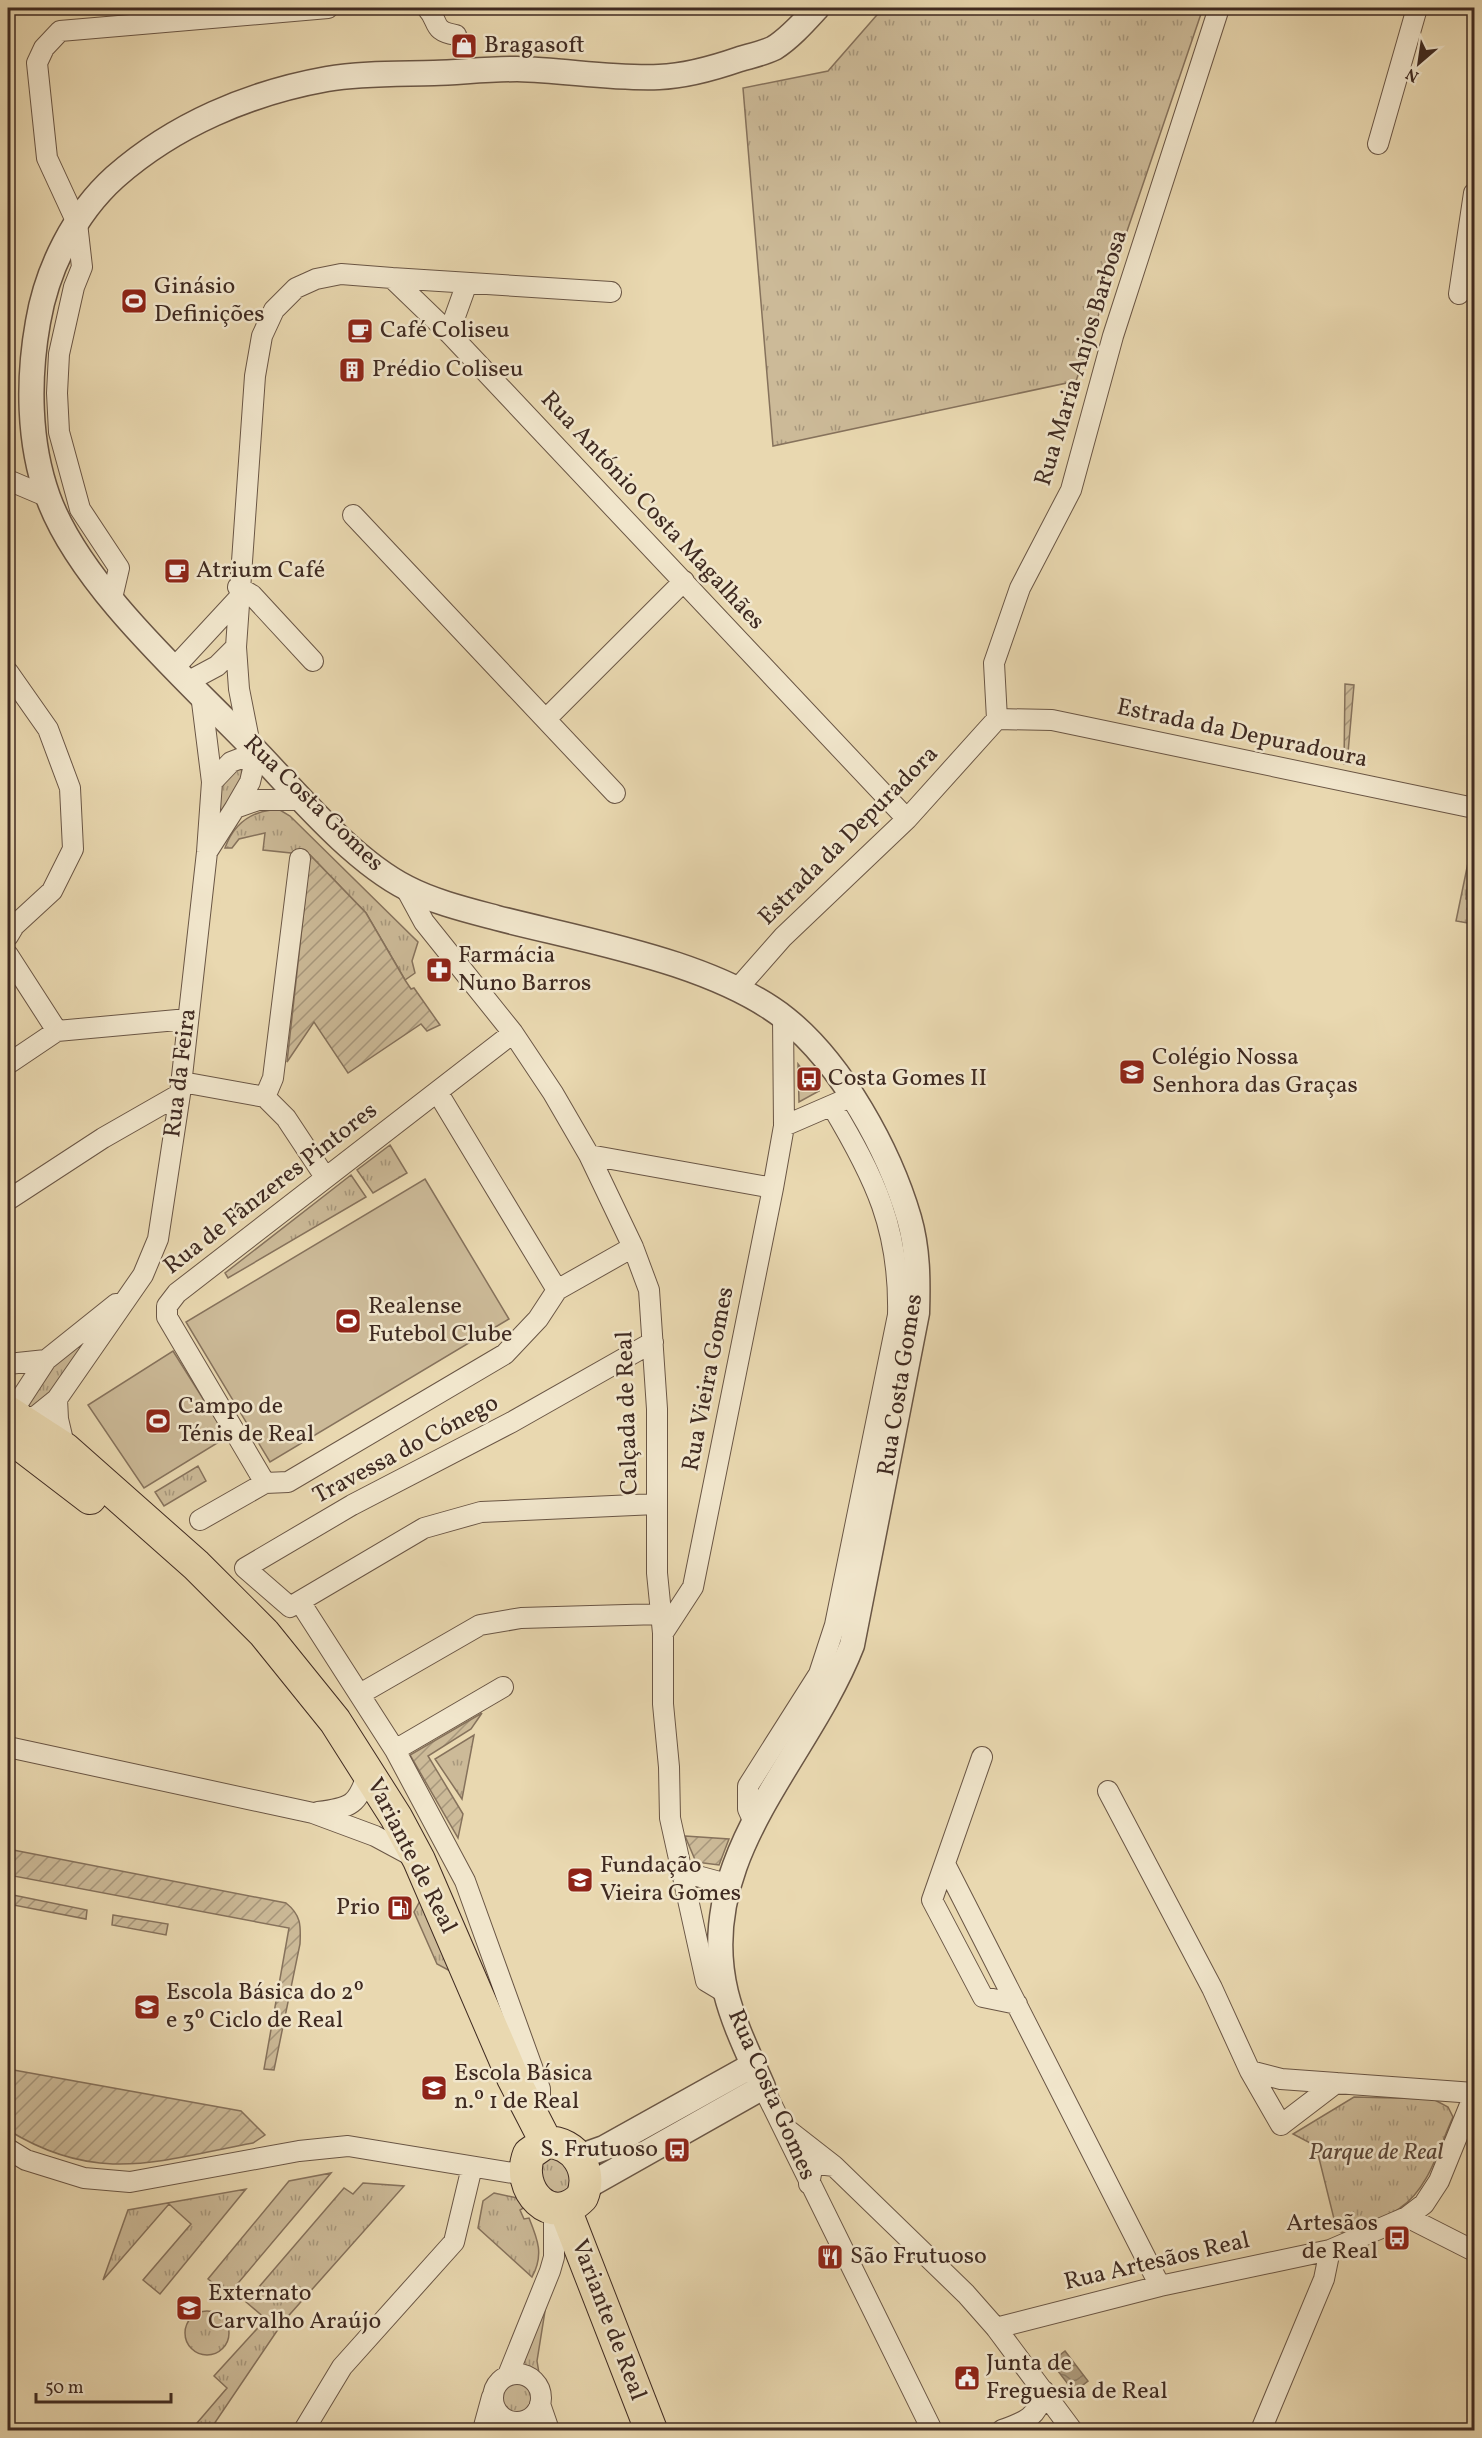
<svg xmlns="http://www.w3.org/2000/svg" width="1482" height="2438" viewBox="0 0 1482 2438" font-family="Vollkorn,serif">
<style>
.grass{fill:url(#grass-tufts);stroke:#86725c;stroke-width:1.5}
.garden{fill:url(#garden-furrows);stroke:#86725c;stroke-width:1.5}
.pitch{fill:#ccba98;stroke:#86725c;stroke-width:1.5}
.water{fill:url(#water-waves);stroke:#826f59;stroke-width:1.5}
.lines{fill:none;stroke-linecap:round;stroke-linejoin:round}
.minor-casing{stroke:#6a5645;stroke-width:22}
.tertiary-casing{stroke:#6a5645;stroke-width:27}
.primary-casing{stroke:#3f2a21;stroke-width:34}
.minor{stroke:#f1e6cc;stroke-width:20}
.tertiary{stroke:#f1e6cc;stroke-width:24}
.primary{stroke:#e9d8b0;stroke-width:32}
.labels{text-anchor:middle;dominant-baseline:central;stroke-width:5;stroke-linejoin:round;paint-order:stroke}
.poi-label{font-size:24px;fill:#3f2a21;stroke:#f1e6cc;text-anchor:start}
.street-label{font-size:24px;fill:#3f2a21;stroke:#f1e6cc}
.park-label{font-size:24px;font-style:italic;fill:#5b4739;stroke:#f1e6cc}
</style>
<defs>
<pattern id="grass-tufts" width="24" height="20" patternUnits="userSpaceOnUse" patternTransform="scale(1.5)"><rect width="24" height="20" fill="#ccba98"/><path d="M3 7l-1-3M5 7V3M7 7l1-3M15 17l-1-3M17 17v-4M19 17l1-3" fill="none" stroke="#a7977c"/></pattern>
<pattern id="garden-furrows" width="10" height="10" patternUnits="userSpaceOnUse" patternTransform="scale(1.5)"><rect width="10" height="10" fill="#ccba98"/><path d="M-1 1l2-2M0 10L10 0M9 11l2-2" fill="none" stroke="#a7977c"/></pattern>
<pattern id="water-waves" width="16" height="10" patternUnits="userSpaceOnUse" patternTransform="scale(1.5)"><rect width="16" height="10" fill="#af9d7f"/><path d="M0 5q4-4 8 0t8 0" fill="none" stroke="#908068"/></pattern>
</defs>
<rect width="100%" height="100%" fill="#e9d8b0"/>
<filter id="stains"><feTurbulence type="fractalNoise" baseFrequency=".00333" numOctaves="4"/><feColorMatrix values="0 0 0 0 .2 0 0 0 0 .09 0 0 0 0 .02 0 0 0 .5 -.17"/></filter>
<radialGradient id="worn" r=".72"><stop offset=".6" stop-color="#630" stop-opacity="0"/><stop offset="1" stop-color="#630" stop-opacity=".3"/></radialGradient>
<!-- grass -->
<path class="grass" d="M883,8H1203L1076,381L773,446L743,88L828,71Z
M239,766L244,774L217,827L214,794Z
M271,810H280L290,816L418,942L412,961L415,973L405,980L366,913L310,855L263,850L265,833L239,839L232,848H225C233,826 248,813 271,810Z
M1469,858L1474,859V880H1468L1466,899L1471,900L1467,909L1474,916V924L1456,921Z
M798,1064L819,1091L799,1102Z
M390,1145L407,1173L373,1193L357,1170Z
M351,1175L366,1197L228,1278L225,1273Z
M102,1322L50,1396L35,1410L24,1404L43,1374Z
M198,1466L206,1481L164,1506L155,1492Z
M474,1735L462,1799L435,1759Z
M420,1901L452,1972L437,1964L414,1912Z
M1354,2097L1433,2099L1448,2107L1453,2117C1439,2147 1429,2189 1400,2208C1384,2219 1362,2225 1345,2233L1337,2231L1316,2146L1293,2134Z
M559,2150L575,2185L559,2197L541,2186L539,2158Z
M331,2173L228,2295L208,2279L289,2181Z
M363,2183L404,2186L283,2322L210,2430H191L227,2388L214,2376L266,2319L246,2302L344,2188L353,2194Z
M246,2189L160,2294L143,2280L191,2224L169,2204L103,2280L128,2210Z
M494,2193L522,2199L525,2207L520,2210L524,2219L529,2218C538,2240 544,2255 532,2277L478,2228L483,2201Z
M546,2305L537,2361L540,2379L533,2372L521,2367Z
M185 2333a22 22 0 1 1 44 0a22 22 0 1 1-44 0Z
M500 2398a16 16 0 1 1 32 0a16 16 0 1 1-32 0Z"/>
<!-- garden -->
<path class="garden" d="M1345,684L1354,685L1347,764H1344Z
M310,855L366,913L405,980L411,989L414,988L440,1025L427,1031L421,1024L348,1073L314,1022L287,1062Z
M482,1713L471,1729L428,1756L463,1814L458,1838L410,1755Z
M685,1836L729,1839L719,1865L696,1862Z
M8,1849L286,1903C301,1915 301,1925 300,1944L274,2070L264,2069L289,1928L8,1875Z
M8,1894L87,1910L86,1919L8,1904Z
M113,1915L168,1924L166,1935L112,1925Z
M8,2069L241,2111L265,2135L253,2143C158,2161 97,2185 8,2130Z"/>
<!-- pitch -->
<path class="pitch" d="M425,1179L509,1319L270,1462L186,1322Z
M173,1351L227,1437L144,1488L88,1405Z"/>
<!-- water -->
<path class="water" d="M1065,2351L1088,2381L1074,2392L1051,2362Z"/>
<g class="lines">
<defs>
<path id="minor" d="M427,8C440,22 431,31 456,35
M1378,144L1417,8
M392,278L611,292
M1459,294L1474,193
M449,333L467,283
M8,480L48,497
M353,515L615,793
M238,587L252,595L313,661
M112,598L119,568L80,509L59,432L57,393L59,354L74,287L82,267L77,223L47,158L37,63L44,48L60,31L328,8
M236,647L239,689L250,745
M175,667L237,600
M8,672L48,729L70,788L73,849L52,891L14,926L8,936
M189,681L217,666L236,647L255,376L262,336L274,310L296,288L316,279L341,274L392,278L449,333L907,819
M547,718L684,581
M997,719L994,663L1020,588L1071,490L1113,336L1219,8
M997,719L1052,720L1474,808
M212,782L231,762L257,752
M235,808L250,782L257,752
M207,852L235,808L258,800H303
M405,887L424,922L513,1033L553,1093L589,1155L633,1247L649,1290L657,1409V1573L663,1633V1704L669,1767L670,1818L706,1981L726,1993
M8,955L57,1031L188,1019
M738,988L783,937L907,819L997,719
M8,1064L57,1031
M182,1082L265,1097L286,1118L325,1177
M438,1093L557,1290
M265,1097L273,1078L300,859
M784,1126L844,1100
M589,1155L773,1188
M8,1200L103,1138L180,1094
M653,1342L512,1422L352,1505L245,1568L290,1607L424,1528L481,1512L656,1504
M8,1364L46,1360L116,1304
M57,1399L58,1419L65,1449
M13,1420L36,1416L57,1399L143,1275L158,1239L180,1094L207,852L212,782L201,694
M21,1426L18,1403L46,1360
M265,1483L167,1317V1306L177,1293L513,1033
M200,1520L265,1483L288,1482L505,1354L538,1319L557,1290L633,1247
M300,1602L395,1750L465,1881L540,2089V2102L528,2111
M663,1633L693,1587L773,1188L784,1126L783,1017
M360,1694L480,1625L521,1618L661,1614
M8,1747L313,1813L375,1836L414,1857
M395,1750L503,1687
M982,1757L932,1900L983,1997L1017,2004
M1108,1791L1212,1988L1250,2071L1281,2079L1474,2093
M318,1812C351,1808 358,1805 368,1772
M753,1820L748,1809V1786L819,1674L835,1625L898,1315C900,1229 875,1178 832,1106
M945,1864L1160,2286
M679,1871L727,1884
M1250,2071L1281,2125L1336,2083
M763,2087L932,2430
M784,2127L834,2166
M8,2149L26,2160L84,2178L130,2182L299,2151L348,2146L525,2175
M809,2184L812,2169L818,2164L834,2166L966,2294L996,2328L1072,2430
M1407,2217L1474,2251
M996,2328L1160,2286L1330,2250L1407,2217L1424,2204L1439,2181L1474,2095
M493 2398a24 24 0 1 1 48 0a24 24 0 1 1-48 0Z
M508,2375L550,2271L554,2257V2209
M540,2404L549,2430
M304,2430L342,2367L454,2242L472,2167
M483,2430L492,2397
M1002,2430C1025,2422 1038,2417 1044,2391
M1261,2430L1324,2279L1330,2250"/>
<path id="tertiary" d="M575,2154H587L604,2148L753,2065
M586,2187L763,2087C750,2057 734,2025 726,1993C693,1857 807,1761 852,1645L917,1313C918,1281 918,1249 909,1218C889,1150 842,1064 786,1019C714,962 586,941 497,918C467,910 434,902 407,888C350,859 294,790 249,744C184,677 80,585 48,497C28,442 28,378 38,322C47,269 74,214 115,177C174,125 249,93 327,79C361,73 399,74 434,73C461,72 489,69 517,69C564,70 612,79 659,77C687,76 714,68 740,59C750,56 764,53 774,48C790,38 805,21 817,8"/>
<path id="primary" d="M8,1412L65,1449L196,1565L264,1633L335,1721L396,1817L419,1860L513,2078L546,2142
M13,1439L90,1498
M546,2142C576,2142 593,2171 582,2197C551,2229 515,2189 529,2154Z
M565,2209L651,2430"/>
</defs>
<!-- minor casing -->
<use href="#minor" class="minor-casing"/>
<!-- tertiary casing -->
<use href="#tertiary" class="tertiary-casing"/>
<!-- primary casing -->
<use href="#primary" class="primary-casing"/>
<!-- minor -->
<use href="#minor" class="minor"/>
<!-- tertiary -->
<use href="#tertiary" class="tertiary"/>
<!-- primary -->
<use href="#primary" class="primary"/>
</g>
<!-- icons -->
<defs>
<symbol id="shop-square" viewBox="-11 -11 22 22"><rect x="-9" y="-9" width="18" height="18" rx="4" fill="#8f2418" stroke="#f1e6cc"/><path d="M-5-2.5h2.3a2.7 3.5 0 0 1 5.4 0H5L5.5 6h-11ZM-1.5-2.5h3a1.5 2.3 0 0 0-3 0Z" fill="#fff"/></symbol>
<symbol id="stadium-square" viewBox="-11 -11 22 22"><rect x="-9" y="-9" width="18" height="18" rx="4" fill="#8f2418" stroke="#f1e6cc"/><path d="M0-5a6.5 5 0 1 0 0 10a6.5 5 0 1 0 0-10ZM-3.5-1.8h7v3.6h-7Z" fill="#fff"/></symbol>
<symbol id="cafe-square" viewBox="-11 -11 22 22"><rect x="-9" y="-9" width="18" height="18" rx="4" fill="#8f2418" stroke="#f1e6cc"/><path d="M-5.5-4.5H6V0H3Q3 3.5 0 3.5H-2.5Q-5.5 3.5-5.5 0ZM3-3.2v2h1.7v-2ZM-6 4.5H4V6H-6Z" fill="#fff"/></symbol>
<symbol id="building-square" viewBox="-11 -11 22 22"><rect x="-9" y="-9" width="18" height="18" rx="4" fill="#8f2418" stroke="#f1e6cc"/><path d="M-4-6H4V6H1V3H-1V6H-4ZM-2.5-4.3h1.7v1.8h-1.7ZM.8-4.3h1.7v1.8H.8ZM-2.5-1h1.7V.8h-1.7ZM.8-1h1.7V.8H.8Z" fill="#fff"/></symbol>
<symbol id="pharmacy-square" viewBox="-11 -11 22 22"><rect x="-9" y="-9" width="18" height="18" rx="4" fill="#8f2418" stroke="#f1e6cc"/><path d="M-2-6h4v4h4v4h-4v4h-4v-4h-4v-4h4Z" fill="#fff"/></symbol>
<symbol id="school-square" viewBox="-11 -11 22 22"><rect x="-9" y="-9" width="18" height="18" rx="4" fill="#8f2418" stroke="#f1e6cc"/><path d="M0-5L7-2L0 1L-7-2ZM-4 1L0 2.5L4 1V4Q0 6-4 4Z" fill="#fff"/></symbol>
<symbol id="bus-square" viewBox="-11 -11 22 22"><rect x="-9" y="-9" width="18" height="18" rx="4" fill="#8f2418" stroke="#f1e6cc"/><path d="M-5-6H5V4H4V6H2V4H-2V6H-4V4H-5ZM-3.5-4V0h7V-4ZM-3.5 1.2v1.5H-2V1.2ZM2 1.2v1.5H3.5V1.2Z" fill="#fff"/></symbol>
<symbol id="university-square" viewBox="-11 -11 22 22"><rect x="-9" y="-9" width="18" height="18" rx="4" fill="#8f2418" stroke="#f1e6cc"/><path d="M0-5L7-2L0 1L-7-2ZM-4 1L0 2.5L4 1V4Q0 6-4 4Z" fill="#fff"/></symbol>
<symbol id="fuel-square" viewBox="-11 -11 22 22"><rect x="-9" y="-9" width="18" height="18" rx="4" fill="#8f2418" stroke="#f1e6cc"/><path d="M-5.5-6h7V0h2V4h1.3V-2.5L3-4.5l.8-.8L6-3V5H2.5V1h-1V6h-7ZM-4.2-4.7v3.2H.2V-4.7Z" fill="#fff"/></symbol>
<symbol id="restaurant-square" viewBox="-11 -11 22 22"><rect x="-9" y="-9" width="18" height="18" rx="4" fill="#8f2418" stroke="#f1e6cc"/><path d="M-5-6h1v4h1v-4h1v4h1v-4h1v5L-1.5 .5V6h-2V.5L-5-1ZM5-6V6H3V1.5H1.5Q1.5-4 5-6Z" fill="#fff"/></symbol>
<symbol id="civic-square" viewBox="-11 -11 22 22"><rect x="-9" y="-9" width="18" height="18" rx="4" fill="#8f2418" stroke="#f1e6cc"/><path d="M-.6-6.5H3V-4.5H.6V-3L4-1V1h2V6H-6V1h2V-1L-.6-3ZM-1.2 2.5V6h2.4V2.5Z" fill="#fff"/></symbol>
</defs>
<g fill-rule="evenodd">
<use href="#shop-square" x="449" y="31" width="30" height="30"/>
<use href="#stadium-square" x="119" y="286" width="30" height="30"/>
<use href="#cafe-square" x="345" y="316" width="30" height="30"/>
<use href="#building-square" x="337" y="355" width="30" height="30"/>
<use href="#cafe-square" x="162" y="556" width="30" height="30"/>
<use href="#pharmacy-square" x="424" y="955" width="30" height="30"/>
<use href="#school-square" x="1117" y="1057" width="30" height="30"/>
<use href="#bus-square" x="794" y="1064" width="30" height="30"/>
<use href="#stadium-square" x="333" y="1306" width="30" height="30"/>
<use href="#stadium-square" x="143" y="1406" width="30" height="30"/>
<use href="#university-square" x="565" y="1865" width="30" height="30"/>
<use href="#fuel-square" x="385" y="1893" width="30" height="30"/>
<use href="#school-square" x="132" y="1992" width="30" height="30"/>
<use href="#school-square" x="419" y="2073" width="30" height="30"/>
<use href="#bus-square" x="662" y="2135" width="30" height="30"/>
<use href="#bus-square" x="1382" y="2223" width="30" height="30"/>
<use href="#restaurant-square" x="815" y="2242" width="30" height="30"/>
<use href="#school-square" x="174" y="2293" width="30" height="30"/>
<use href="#civic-square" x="952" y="2363" width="30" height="30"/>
</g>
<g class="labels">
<!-- poi labels -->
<g class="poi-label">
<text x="484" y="46">Bragasoft</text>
<text x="154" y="287">Ginásio<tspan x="154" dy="28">Definições</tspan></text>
<text x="380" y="331">Café Coliseu</text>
<text x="372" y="370">Prédio Coliseu</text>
<text x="196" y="571">Atrium Café</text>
<text x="458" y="956">Farmácia<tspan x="458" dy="28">Nuno Barros</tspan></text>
<text x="1152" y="1058">Colégio Nossa<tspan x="1152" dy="28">Senhora das Graças</tspan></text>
<text x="828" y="1079">Costa Gomes II</text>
<text x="368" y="1307">Realense<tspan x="368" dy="28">Futebol Clube</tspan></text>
<text x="178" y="1407">Campo de<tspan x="178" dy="28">Ténis de Real</tspan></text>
<text x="600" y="1866">Fundação<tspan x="600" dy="28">Vieira Gomes</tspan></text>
<text x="380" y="1908" text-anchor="end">Prio</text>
<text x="166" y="1993">Escola Básica do 2º<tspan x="166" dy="28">e 3º Ciclo de Real</tspan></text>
<text x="454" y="2074">Escola Básica<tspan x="454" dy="28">n.º 1 de Real</tspan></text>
<text x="658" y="2150" text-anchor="end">S. Frutuoso</text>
<text x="1378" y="2224" text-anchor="end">Artesãos<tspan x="1378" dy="28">de Real</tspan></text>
<text x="850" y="2257">São Frutuoso</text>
<text x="208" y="2294">Externato<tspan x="208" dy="28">Carvalho Araújo</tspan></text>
<text x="986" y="2364">Junta de<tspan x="986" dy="28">Freguesia de Real</tspan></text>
</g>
<!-- street labels -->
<g class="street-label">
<text transform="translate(1082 358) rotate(-73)">Rua Maria Anjos Barbosa</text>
<text transform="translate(652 511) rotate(47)">Rua António Costa Magalhães</text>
<text transform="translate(1242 734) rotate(12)">Estrada da Depuradoura</text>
<text transform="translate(313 804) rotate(44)">Rua Costa Gomes</text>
<text transform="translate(849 836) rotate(-45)">Estrada da Depuradora</text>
<text transform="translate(181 1073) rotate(-83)">Rua da Feira</text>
<text transform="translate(271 1189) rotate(-38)">Rua de Fânzeres Pintores</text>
<text transform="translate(709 1379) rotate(-79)">Rua Vieira Gomes</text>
<text transform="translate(901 1385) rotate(-81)">Rua Costa Gomes</text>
<text transform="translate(628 1413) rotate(-92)">Calçada de Real</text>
<text transform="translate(406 1450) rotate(-28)">Travessa do Cónego</text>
<text transform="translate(411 1856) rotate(63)">Variante de Real</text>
<text transform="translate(771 2095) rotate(66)">Rua Costa Gomes</text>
<text transform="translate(1157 2262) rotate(-13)">Rua Artesãos Real</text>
<text transform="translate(608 2320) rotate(69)">Variante de Real</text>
</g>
<!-- park labels -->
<g class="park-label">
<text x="1376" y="2153">Parque de Real</text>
</g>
</g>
<!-- margin -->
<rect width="1482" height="2438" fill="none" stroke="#e9d8b0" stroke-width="30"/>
<rect x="9" y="9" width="1464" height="2420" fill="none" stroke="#3f2a21" stroke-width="3"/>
<rect x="15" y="15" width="1452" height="2408" fill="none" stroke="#3f2a21" stroke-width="1.5"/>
<!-- north arrow -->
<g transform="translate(1419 63) rotate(209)" stroke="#f1e6cc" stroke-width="4.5" paint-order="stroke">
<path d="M0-4.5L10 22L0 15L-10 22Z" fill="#3f2a21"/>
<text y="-9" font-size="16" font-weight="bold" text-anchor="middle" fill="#3f2a21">N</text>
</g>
<!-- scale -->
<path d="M36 2393v9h135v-9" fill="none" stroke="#3f2a21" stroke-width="3"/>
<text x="45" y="2393" font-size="18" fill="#3f2a21" stroke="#f1e6cc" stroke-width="4.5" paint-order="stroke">50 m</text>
<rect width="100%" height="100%" filter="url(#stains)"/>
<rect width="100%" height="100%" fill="url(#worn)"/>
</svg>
